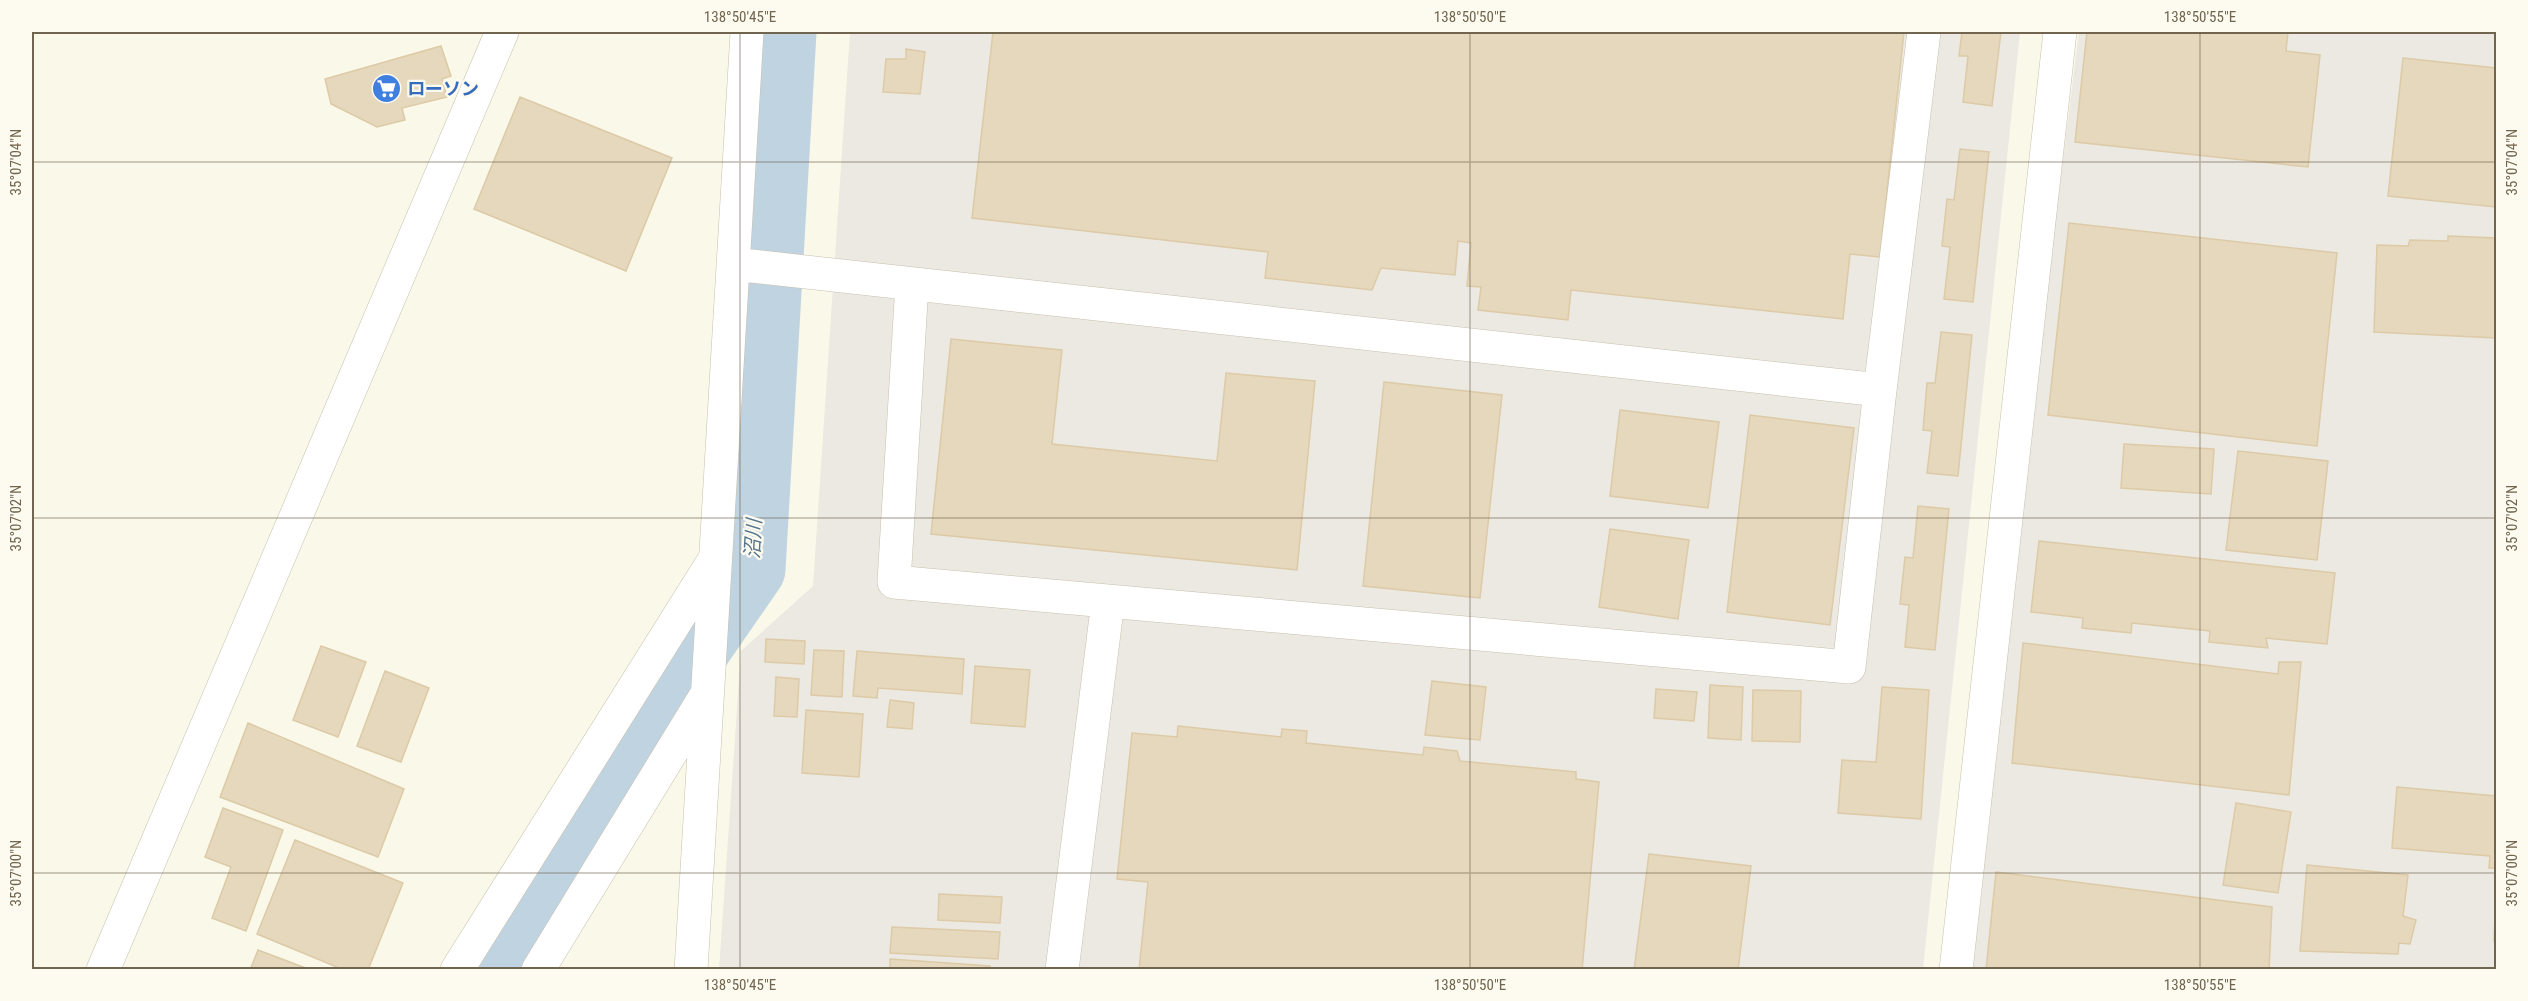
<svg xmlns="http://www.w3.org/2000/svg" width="2528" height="1001" viewBox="0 0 2528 1001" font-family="'Roboto Condensed','Noto Sans JP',sans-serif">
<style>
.industrial{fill:#ebe9e2}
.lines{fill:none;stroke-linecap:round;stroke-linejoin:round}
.river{stroke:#c0d3e1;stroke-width:69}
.building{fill:#e5d8bd;stroke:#ddcaa6;stroke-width:1.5}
.minor-casing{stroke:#c8c0ae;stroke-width:34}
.minor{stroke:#fff;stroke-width:33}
.ticks{fill:none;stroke:#716550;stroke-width:1.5;stroke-opacity:0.45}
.labels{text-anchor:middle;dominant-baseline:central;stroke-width:4.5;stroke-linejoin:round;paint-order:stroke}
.shop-label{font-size:18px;font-weight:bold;fill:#366cbe;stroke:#fdfbef;text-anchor:start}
.water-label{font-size:20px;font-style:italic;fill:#53758f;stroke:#fdfbef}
.neatline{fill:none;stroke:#716550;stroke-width:2}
.ticks-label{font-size:15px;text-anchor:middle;fill:#716550}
</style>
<rect width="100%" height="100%" fill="#faf8e9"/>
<!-- industrial -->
<path class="industrial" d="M850,32H2020L1923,969L719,970L741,651L813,586Z
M2079,32H2496V969L1967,970L2015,540Z"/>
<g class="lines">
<!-- river -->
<path class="river" d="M491,970L695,650L751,569L782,32"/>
</g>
<!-- building -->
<path class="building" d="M993,32H1904L1880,257L1850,254L1843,319L1571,290L1568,320L1478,310L1481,287L1467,286L1471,243L1458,241L1455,275L1381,268L1372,290L1265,278L1268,252L972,218Z
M1962,32H2001L1992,106L1963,102L1968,56H1959Z
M2087,32H2288L2286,51L2320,55L2308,167L2075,142Z
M441,46L451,76L442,79L447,97L402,108L405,120L377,127L331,104L325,79Z
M906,49L925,52L920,94L883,92L886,59H906Z
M2403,58L2496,68V207L2388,196Z
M520,97L672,158L626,271L474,209Z
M1960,149L1989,152L1973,302L1944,299L1950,247L1942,246L1947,199L1954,200Z
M2069,223L2337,253L2317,446L2048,415Z
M2448,236L2496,238V338L2374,332L2377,245L2408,246L2410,240L2448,241Z
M1941,332L1972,335L1958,476L1927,473L1932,431L1923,430L1927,383H1935Z
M951,339L1062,350L1052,444L1217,461L1226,373L1315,381L1297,570L931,534Z
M1384,382L1502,395L1480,598L1363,586Z
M1620,410L1719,422L1708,508L1610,496Z
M1750,415L1854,428L1830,625L1727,612Z
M2124,444L2214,449L2211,494L2121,488Z
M2238,451L2328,461L2317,560L2226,550Z
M1918,506L1949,509L1935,650L1905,647L1909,605L1900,604L1905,557L1913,558Z
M1610,529L1689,540L1678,619L1599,607Z
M2039,541L2335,573L2327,644L2266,638L2268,648L2209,642L2210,631L2132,623L2131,633L2082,628L2083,618L2031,612Z
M766,639L805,641L804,664L765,662Z
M2023,643L2278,674L2279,662H2301L2289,795L2012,763Z
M321,646L366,662L338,737L293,720Z
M814,650L844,651L842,697L811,695Z
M857,651L964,659L962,694L878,688L877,698L853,696Z
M975,666L1030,670L1025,727L971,723Z
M385,671L429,688L401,762L357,746Z
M776,677L799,679L797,717L774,716Z
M1432,681L1486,687L1480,740L1425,735Z
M1710,685L1743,687L1741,740L1708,738Z
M1882,687L1929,690L1921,819L1838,813L1842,760L1876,762Z
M1656,689L1697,692L1694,721L1654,718Z
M1753,690L1801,691L1800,742L1752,741Z
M890,700L914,703L912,729L887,727Z
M806,710L863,714L859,777L802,773Z
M248,723L404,789L378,857L220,797Z
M1178,726L1281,737L1282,729L1307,731L1306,743L1423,755L1424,747L1457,751L1460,761L1576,772V779L1599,782L1582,970H1139L1148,882L1117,879L1132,733L1177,737Z
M2397,787L2496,796V868H2489L2490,856L2392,848Z
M2236,803L2291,812L2278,893L2223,885Z
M223,808L283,830L246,931L212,918L231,867L205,857Z
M295,840L403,883L368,970H344L257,934Z
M1649,854L1751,866L1738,970H1634Z
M2307,865L2408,875L2403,916L2416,920L2410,944L2399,943L2398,954L2300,951Z
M1996,872L2272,907L2269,970H1986Z
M2496,892V941H2494Z
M939,894L1002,897L1000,923L938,920Z
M892,927L1000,932L998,959L890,953Z
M258,950L311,970H250Z
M890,959L990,966L989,970H890Z"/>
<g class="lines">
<defs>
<path id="minor" d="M733,264L1880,390L1924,32
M912,284L894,582L1849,667L1880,390
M103,970L502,32
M457,970L713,562
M538,970L705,697
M691,970L747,32
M1062,970L1108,601
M1956,970L2060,32"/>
</defs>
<!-- minor casing -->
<use href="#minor" class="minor-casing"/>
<!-- minor -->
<use href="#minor" class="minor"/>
</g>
<!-- ticks -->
<path class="ticks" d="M740,32V970M1470,32V970M2200,32V970M32,162H2496M32,518H2496M32,873H2496"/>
<!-- icons -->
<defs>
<symbol id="supermarket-disc" viewBox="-11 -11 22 22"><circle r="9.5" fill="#3f7fe0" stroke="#fdfbef"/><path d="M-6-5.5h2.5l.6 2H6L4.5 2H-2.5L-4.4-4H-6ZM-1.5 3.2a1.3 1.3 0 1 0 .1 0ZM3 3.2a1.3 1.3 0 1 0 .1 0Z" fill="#fff"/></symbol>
</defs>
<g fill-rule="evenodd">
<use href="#supermarket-disc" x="370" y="72" width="33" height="33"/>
</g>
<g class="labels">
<!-- shop labels -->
<g class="shop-label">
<text x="407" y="88">ローソン</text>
</g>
<!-- water labels -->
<g class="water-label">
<text transform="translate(753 539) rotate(-87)">沼川</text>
</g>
</g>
<!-- border -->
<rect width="2528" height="1001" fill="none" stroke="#fdfbef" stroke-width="66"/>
<rect x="33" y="33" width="2462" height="935" class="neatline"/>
<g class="ticks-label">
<text x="740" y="22">138°50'45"E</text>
<text x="1470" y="22">138°50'50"E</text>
<text x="2200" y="22">138°50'55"E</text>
<text transform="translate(16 162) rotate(-90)" y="5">35°07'04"N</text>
<text transform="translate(2512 162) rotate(-90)" y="5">35°07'04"N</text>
<text transform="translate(16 518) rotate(-90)" y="5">35°07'02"N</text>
<text transform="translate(2512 518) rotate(-90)" y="5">35°07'02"N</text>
<text transform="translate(16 873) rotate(-90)" y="5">35°07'00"N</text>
<text transform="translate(2512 873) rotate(-90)" y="5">35°07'00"N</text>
<text x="740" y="990">138°50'45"E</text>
<text x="1470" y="990">138°50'50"E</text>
<text x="2200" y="990">138°50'55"E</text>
</g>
</svg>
